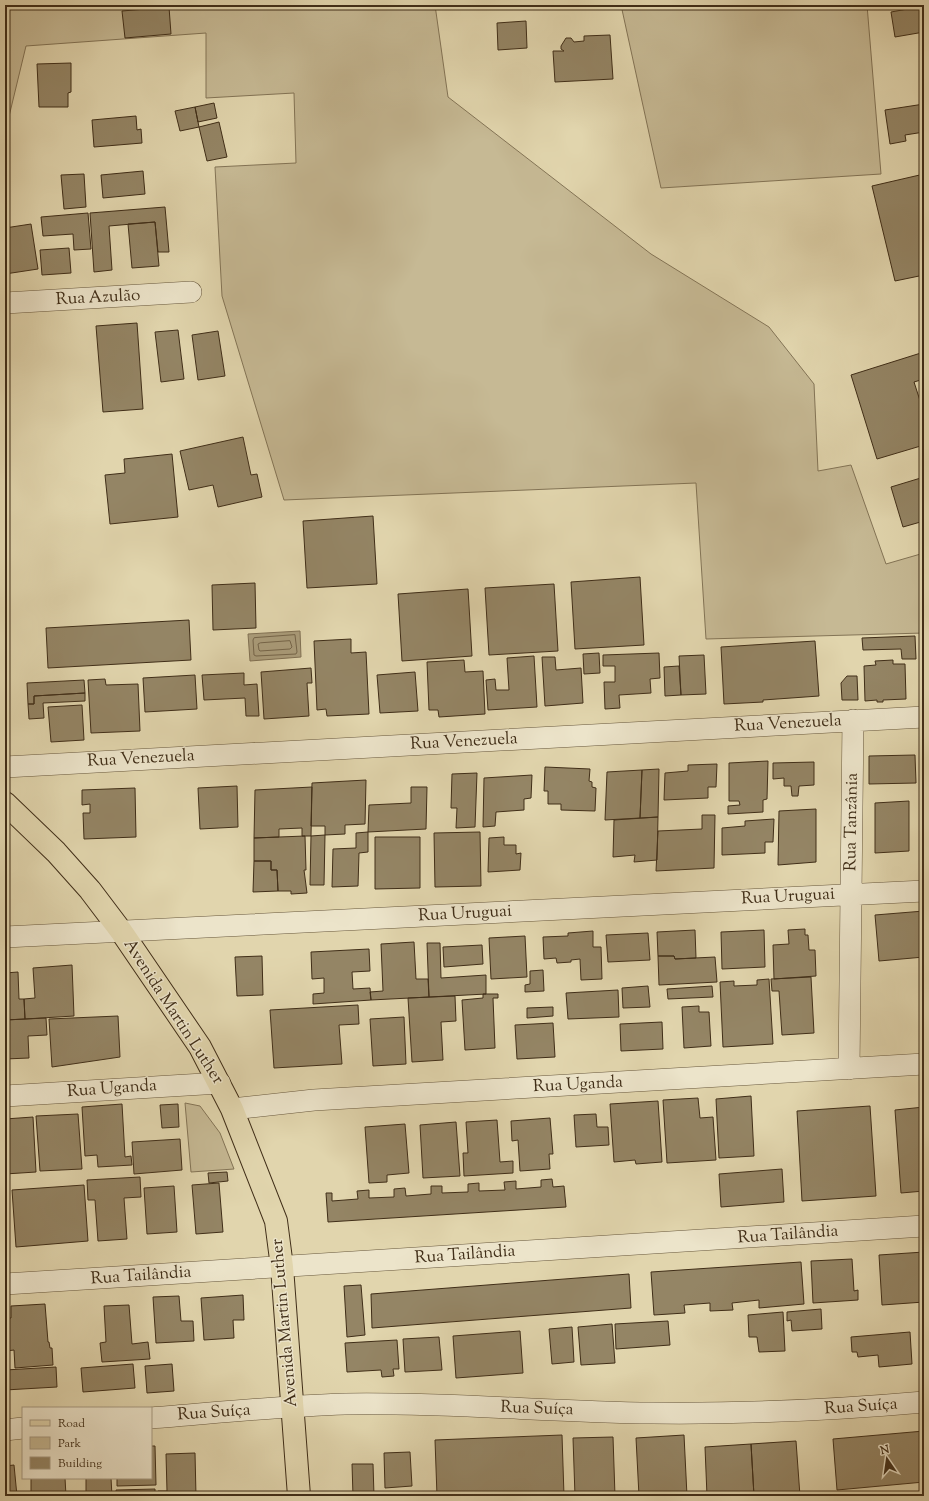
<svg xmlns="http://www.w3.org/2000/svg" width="929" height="1501" viewBox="0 0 929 1501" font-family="'Sorts Mill Goudy',serif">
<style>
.green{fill:#c6b994;stroke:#837456}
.water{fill:#aa9c7a;stroke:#807053}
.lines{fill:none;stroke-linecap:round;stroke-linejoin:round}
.shore{stroke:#756549;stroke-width:1}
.building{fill:#948565;stroke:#402e18}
.minor-casing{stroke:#68583d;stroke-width:22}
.primary-casing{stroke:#402e18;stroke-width:24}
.minor{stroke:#ece4ca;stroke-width:21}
.primary{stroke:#e1d5ad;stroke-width:22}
.labels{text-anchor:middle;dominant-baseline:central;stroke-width:3;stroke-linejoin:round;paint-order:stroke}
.street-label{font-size:17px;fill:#402e18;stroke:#ece4ca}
</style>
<rect width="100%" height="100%" fill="#e1d5ad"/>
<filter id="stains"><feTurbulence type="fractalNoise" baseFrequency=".005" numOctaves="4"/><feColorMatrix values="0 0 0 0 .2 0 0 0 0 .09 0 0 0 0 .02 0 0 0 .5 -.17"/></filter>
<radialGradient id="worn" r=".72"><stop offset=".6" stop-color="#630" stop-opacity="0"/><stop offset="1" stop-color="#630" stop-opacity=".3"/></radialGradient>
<!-- green -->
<path class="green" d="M5,5H435L448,97L651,254L769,327L814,384L818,471L851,465L886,564L924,553V633L706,639L696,483L284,500L222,296L215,167L296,163L294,93L206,98V33L26,46L5,133Z
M621,5H867L881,174L661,188Z
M185,1103L200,1106L220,1133L234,1169L191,1172Z"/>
<!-- water -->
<path class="water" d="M300,631L301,657L250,661L248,634Z"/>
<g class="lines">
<!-- shore -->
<path class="shore" d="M295,635L297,652L296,654L256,656L254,655L253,640L254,638Z
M290,641L292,647L290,649L260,651L259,650L258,644L260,643Z"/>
</g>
<!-- building -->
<path class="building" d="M924,6V32L895,37L891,12Z
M169,7L171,34L125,38L122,11Z
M526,21L527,48L498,50L497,23Z
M610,35L613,79L555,82L553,51H564L561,49V46L566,38H571L574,42L584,41V36Z
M71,63V92L68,93V107H39L37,64Z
M214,103L217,118L198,122L195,107Z
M924,104V132L905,135L906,141L890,144L885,110Z
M195,107L199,127L180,131L175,111Z
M136,116L137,130L141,129L142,143L94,147L92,120Z
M219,122L227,157L207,161L199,127Z
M143,171L145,194L103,198L101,175Z
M84,174L86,207L64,209L61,175Z
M924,174V275L895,281L872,186Z
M165,207L169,252H158L155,222L109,226L112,270L94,272L90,213Z
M88,213L91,249L74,250L73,234L43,236L41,217Z
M155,222L159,266L132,268L128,224Z
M31,224L38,269L5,274V228Z
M69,248L71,273L42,275L40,250Z
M137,323L143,409L103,412L96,326Z
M178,330L184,379L161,382L155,332Z
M218,331L225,376L198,380L192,335Z
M924,352V379L914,382L924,413V445L877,459L851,375Z
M243,437L251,475L257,474L262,497L218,507L213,485L189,490L180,451Z
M172,454L178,517L110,524L105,475L125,473L124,459Z
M924,477V521L903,527L891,487Z
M373,516L377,584L307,588L303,521Z
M640,577L644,645L575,649L571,582Z
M255,583L256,628L213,630L212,585Z
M554,584L558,651L489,655L485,588Z
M468,589L472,656L402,661L398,594Z
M189,620L191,660L48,668L46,628Z
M915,636L916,659H902L901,649L863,650L862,638Z
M351,639V653L366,652L369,714L327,716L326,709L317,710L314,641Z
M815,641L819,696L763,700V702L724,704L721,647Z
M599,653L600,673L584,674L583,654Z
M659,653L660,678L650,679L651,693L619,695L620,708L605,709L604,682H615V666H603V655Z
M704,655L706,694L681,695L679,656Z
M534,656L537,707L488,710L486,680L495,679L496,690H509L507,658Z
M542,657H555L556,670L581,668L583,703L545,706Z
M464,660L465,672L483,671L485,714L439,717L438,710H429L427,662Z
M893,660V664H905L906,699L883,700V702H877V700L865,701L864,666L876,665L875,661Z
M679,666L681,695L665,696L664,667Z
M311,668L312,683H307L309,716L264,719L261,672Z
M415,672L418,711L380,713L377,675Z
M244,673V685L257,684L259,716H246L245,698L204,700L202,675Z
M195,675L197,709L145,712L143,678Z
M847,676H857L858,700H842L841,683Z
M105,679L106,685L138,684L140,731L91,733L88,680Z
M84,680L85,693L34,696V704H28L27,683Z
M85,693V701L43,703L44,718L29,719L28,704H34V696Z
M82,705L84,740L51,742L48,707Z
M915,755L916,783L869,784V756Z
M768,761L767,799L763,800V812L728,814V806L740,805L739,801H729V763Z
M814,762V785L799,786L798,796H792L791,786H784V778L773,779V763Z
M717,764L716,787H708V798L664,800L665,773L688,771V765Z
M545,767L590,769L589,781L592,782V787L596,788L595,811L561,810V804H548V791H544Z
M659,769L658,817L640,818L642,770Z
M642,770L640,818L605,820L607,772Z
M477,773L475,827L456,828L457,808H451L452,774Z
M532,775L531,798L524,799V810L496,812L495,826L483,827L484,778Z
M366,780L365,824L345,825V834L325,835V826H311L312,783Z
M237,786L238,827L200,829L198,788Z
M312,787L311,836H302V828L279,829V837L254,838L255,790Z
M411,787H427L426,829L368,832L369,805L411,803Z
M135,788L136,837L84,839L83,813H90V804L82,805V790Z
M909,801V851L875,853V803Z
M816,809V862L778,865L779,811Z
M702,815H715L714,868L656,871L658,831L702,829Z
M658,817L657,860L634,862L635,855L613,857L614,820Z
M774,819L773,842H765V853L722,855V828L745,826V821Z
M368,832V852L359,853L358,886L332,887L333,849L356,848V833Z
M480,832L481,886L435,887L434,833Z
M325,835L324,885H310L311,836Z
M305,836L306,870H304L307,893L291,894V891H278L277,870H271V861H254V838Z
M375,837H420V888L375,889Z
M504,837V845H516V854L521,853L520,870L488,872L489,838Z
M254,861H271V870H277L278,891L253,892Z
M924,911V957L879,961L875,915Z
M805,929V935H808L809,950H815L816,976L774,979L773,945L789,944L788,930Z
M695,930L696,958L675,959L674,956H658L657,932Z
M764,930L765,967L722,969L721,932Z
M593,931V947H601L602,979L581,980L580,959L571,960V962L557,963L556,958L544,959L543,937L568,936V933Z
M648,933L650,960L608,962L606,935Z
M525,936L527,977L491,979L489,938Z
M414,942L416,979H428L429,997L371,1000L370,992L383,991L381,944Z
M427,943H440L441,978L486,975V994L429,997Z
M482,945L483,964L444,967L443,947Z
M369,949L370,971L352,972L353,989L370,988L371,1000L313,1004V994L324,993V978L312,979L311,952Z
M262,956L263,995L237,996L235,957Z
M658,956H674L675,959L715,957L717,982L659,985Z
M72,965L74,1016L25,1019L24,999L35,998L33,968Z
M543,970L544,991L525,992V985L530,984V971Z
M18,972L19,999H24L25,1019L5,1020V973Z
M811,977L814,1033L782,1035L779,991H772L771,979Z
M769,979L773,1044L723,1047L720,982L734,981V986L757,985V980Z
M648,986L650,1007L623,1008L622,988Z
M712,986L713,997L668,999L667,989Z
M618,990L619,1017L568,1019L566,993Z
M483,994H498V998H493L495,1048L465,1050L462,1000L483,998Z
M455,996L456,1021L441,1022L443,1060L412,1062L408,998Z
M358,1005L359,1024L339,1025L342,1064L274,1068L270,1010Z
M699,1006V1012H709L711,1046L684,1048L682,1007Z
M553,1007V1016L527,1018V1008Z
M118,1016L120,1057L52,1067L49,1019Z
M404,1017L406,1064L373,1066L370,1019Z
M46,1018L47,1035L28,1036L29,1058L5,1059V1020Z
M662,1022L663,1049L621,1051L620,1024Z
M553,1023L555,1057L517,1059L515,1025Z
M751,1096L754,1156L719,1158L716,1099Z
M698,1098L700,1118L713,1117L716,1160L667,1163L663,1100Z
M658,1101L662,1162L636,1164L635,1160L614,1162L610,1104Z
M122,1104L125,1157L131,1156L132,1165L98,1167L97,1155L85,1156L82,1107Z
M178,1104L179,1127L162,1128L160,1105Z
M870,1106L876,1196L802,1201L797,1111Z
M924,1107V1191L901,1193L895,1110Z
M78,1114L82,1169L40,1171L36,1116Z
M596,1114L597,1127H608L609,1145L576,1147L574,1115Z
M33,1117L36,1172L5,1174V1119Z
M550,1118L553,1154H549L550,1169L520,1171L518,1140L512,1141L511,1121Z
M497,1120L500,1162L513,1161V1173L464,1176L463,1153H468L466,1122Z
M456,1122L460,1176L423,1178L420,1125Z
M405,1124L409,1173L387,1175V1182L369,1183L365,1127Z
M180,1139L182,1170L134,1174L132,1142Z
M782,1169L784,1202L721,1207L719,1174Z
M227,1172L228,1181L209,1183L208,1173Z
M140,1177L141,1197L124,1198L127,1239L98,1241L95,1200H88L87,1180Z
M552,1179L553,1187L564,1186L566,1207L328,1222L326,1193H332V1201L358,1199L357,1191L369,1190V1198L394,1197V1189L405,1188L406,1196L431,1194V1186H442V1193L468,1192V1184L479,1183V1191L505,1190L504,1182L516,1181V1189L541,1187V1180Z
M219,1183L223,1232L196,1234L192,1185Z
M84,1185L88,1241L16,1247L12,1190Z
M174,1186L177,1232L147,1234L144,1188Z
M924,1252V1302L882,1305L879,1255Z
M852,1259L854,1291L858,1290V1300L813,1303L811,1261Z
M801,1262L804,1304L759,1308V1300L732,1303L733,1310L710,1311V1303L684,1305L685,1313L654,1315L651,1272Z
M629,1274L631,1308L372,1328L371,1294Z
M361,1285L365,1335L347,1337L344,1286Z
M243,1295L244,1320H233L234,1338L204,1340L201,1298Z
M179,1296L181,1321H193L194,1341L156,1343L153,1297Z
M45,1304L48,1342H49L50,1348H52L53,1365L15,1368L14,1350L6,1351V1318H11V1306Z
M129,1305L132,1344L148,1342L150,1359L102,1362L100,1343L106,1342L104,1306Z
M821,1309L822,1329L792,1331L791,1320L787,1321V1312Z
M783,1312L785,1351L759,1352L757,1337H749L748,1315Z
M668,1321L670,1345L616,1349L615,1324Z
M612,1324L615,1363L581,1365L578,1327Z
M572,1327L574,1362L552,1364L549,1329Z
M520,1331L523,1373L456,1378L453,1336Z
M910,1332L912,1364L879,1367L878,1355L858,1357L857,1352H852L851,1337Z
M439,1337L442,1370L405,1372L403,1339Z
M397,1340L399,1369H393L394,1376L382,1377L381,1370L347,1372L345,1343Z
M133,1364L135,1388L83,1392L81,1368Z
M172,1364L174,1391L147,1393L145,1366Z
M56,1367L57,1387L5,1390V1370Z
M924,1431V1482L837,1490L833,1439Z
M562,1435L564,1496H437L435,1440Z
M684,1435L687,1496H639L636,1438Z
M613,1437L615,1496H575L573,1438Z
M796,1441L800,1496H754L751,1444Z
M751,1444L754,1496H707L705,1447Z
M151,1446H155L156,1485L117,1486V1478H151Z
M410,1452L412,1486L385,1488L384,1453Z
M195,1453L196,1496H158V1491H167L166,1454Z
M352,1464H373L374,1496H353Z
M14,1465L17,1496H5V1466Z
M31,1478H65L66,1496H31Z
M86,1478H111L112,1496H86Z
M155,1489V1496H117L116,1490Z
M924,1491V1496H899V1493Z"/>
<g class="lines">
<defs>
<path id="minor" d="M5,303L191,292
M5,767L924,717
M5,937L924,891
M849,1069L853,720
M5,1096L220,1083
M232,1109L314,1100L924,1064
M5,1284L924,1226
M151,1418C215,1413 280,1406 345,1404C447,1402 550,1412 652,1413C743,1414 834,1410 924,1402
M5,1430L23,1428"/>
<path id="primary" d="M5,803L56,852L90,890L121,931L200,1047L232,1109L276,1221L282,1267L299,1496"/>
</defs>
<!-- minor casing -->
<use href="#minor" class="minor-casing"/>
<!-- primary casing -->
<use href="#primary" class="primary-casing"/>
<!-- minor -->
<use href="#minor" class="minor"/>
<!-- primary -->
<use href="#primary" class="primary"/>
</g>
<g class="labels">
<!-- street labels -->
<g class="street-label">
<text transform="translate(98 298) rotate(-3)">Rua Azulão</text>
<text transform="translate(788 724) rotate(-3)">Rua Venezuela</text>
<text transform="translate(464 742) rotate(-3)">Rua Venezuela</text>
<text transform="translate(141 759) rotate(-3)">Rua Venezuela</text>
<text transform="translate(852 822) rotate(-89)">Rua Tanzânia</text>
<text transform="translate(788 897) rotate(-3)">Rua Uruguai</text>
<text transform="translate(465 914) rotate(-3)">Rua Uruguai</text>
<text transform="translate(173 1012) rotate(57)">Avenida Martin Luther</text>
<text transform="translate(578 1085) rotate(-3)">Rua Uganda</text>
<text transform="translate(112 1089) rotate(-4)">Rua Uganda</text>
<text transform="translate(788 1235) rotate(-4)">Rua Tailândia</text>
<text transform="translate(465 1255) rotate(-4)">Rua Tailândia</text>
<text transform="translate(141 1276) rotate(-4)">Rua Tailândia</text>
<text transform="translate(285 1323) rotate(-95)">Avenida Martin Luther</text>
<text transform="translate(861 1407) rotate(-4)">Rua Suíça</text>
<text transform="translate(537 1409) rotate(2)">Rua Suíça</text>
<text transform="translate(214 1413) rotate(-4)">Rua Suíça</text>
</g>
</g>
<!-- margin -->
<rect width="929" height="1501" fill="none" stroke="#e1d5ad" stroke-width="20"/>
<rect x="6" y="6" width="917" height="1489" fill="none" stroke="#402e18" stroke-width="2"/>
<rect x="10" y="10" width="909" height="1481" fill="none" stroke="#402e18"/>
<!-- legend -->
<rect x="22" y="1407" width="130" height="72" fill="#ece4ca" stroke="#a79b83"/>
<rect x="30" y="1420" width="20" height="6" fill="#e1d5ad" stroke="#a79b83"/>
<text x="58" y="1427" font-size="12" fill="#402e18">Road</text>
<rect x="30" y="1437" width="20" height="12" fill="#c6b994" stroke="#a79b83"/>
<text x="58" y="1447" font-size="12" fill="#402e18">Park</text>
<rect x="30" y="1457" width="20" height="12" fill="#948565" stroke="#a79b83"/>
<text x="58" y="1467" font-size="12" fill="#402e18">Building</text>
<!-- north arrow -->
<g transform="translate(887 1459) rotate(347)" stroke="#ece4ca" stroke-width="3" paint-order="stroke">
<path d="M0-3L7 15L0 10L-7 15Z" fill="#402e18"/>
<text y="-6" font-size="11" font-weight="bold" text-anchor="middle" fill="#402e18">N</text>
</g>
<rect width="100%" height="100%" filter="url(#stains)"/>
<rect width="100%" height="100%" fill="url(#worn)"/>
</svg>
